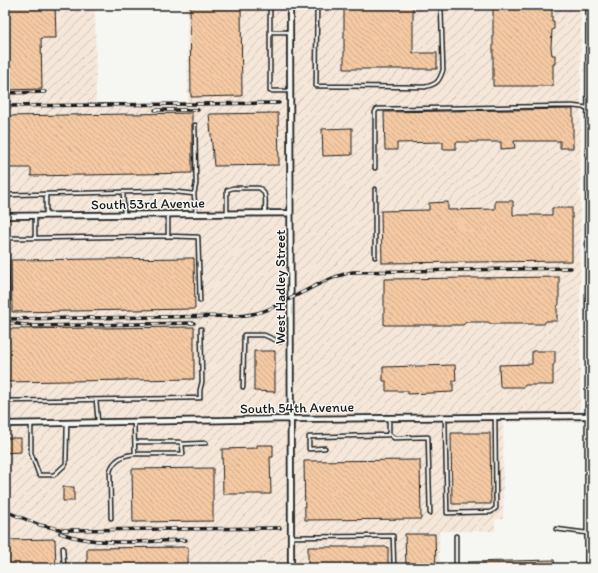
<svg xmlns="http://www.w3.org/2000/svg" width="598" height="573" viewBox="0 0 598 573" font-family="Itim,sans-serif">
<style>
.industrial{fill:url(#industrial-furrows)}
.building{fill:url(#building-back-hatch);stroke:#1c1c1c}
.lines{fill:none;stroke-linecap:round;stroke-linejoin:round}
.service-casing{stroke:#1c1c1c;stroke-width:5.5}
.minor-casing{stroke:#1c1c1c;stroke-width:8}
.secondary-casing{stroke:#1c1c1c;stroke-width:10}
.service{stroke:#f6f6f2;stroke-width:2.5}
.minor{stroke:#f6f6f2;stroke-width:4.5}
.secondary{stroke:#f6f6f2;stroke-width:7}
.rail-casing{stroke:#1c1c1c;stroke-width:3.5}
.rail{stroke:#f6f6f2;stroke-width:2;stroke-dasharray:6;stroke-linecap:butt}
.labels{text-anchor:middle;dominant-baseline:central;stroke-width:3;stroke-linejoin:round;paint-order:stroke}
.street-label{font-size:14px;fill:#1c1c1c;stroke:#f6f6f2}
</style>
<defs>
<pattern id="industrial-furrows" width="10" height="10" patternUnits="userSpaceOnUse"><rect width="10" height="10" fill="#f5e8da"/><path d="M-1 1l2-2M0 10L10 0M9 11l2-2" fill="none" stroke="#d1c6ba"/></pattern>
<pattern id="building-back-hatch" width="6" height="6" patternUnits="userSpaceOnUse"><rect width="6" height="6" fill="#f4c9a3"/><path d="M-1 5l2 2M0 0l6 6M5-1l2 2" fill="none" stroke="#d1ac8c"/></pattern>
</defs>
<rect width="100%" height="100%" fill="#f6f6f2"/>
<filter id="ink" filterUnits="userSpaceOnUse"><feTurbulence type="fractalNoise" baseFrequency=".025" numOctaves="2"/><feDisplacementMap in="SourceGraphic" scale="8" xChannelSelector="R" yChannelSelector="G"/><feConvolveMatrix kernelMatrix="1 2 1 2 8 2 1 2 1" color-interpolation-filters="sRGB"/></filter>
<g filter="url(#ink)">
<!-- industrial -->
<path class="industrial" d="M5,5H95L96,104L188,102L187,5H581L580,422H503V519H495V531H439V568H5Z"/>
<!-- building -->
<path class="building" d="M5,5H55L56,38H41L42,89L5,90Z
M190,5H241L242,96L191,97Z
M344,5H413V53H437V69H344Z
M493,5H552V21H554V29L552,30L551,47L552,55H555V64H553V86H493Z
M573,109V148H560V141H514L515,148L501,149V142H456V149H443V142L397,143V150H385L384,112Z
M192,113V173L31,176V168H5V116Z
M278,113L279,165L214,166L209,114Z
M352,128V155L323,156L322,129Z
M495,201H513V215H552V208H572V261L382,263L381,211L429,210V203L448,202V210L495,209Z
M194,258L195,309L12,312L11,260Z
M559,277V304L557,307V321H546L544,324H491L488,322H466L463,325H384V279Z
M194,327V379L5,382V329Z
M254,351H275V392L254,391Z
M532,351H555V363L553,365V385H525L524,387H500L499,365L532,364Z
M455,365L456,381H453V392L408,394V391H386V381H383V367Z
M451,433H490L491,504H452Z
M5,438H21V452L5,453Z
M257,445H273V457H270L271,494H223L222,449L257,448Z
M420,460L421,519L305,520L304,461Z
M213,468V521L133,522L132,469Z
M63,487H74V501H63Z
M405,534H435L436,568H406Z
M55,539L56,568H5V540Z
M188,547V568H87V548Z
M308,547H388V568H308Z
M554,560L555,568H468V562Z"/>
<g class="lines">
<defs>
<path id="service" d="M270,5V91H290
M317,5L316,86L425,87C437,84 439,82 443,70L441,5
M270,32H290
M375,168V112L377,109L572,106L589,108
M123,192L124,214
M46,194V215
M194,194L196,184L195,125
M5,195L167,191L194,194L196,214
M227,213V190L233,188H259C268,192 265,205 265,213
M35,216V238L168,236V214
M168,236L198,237L200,301
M375,257V189
M8,305L6,238H35
M243,387L244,335H264L280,342
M96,400L98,422
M5,401L200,398V390L202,382L201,329
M445,418L447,513L491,512L496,508L495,417
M134,422L135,454H183L182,444L206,443
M31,423V453L39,475H54L66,464L67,423
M389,434L394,438L428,437L430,513
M135,442H180L182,444
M325,448L309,449V437L388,435L389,432V418
M111,518L110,471C114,459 123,455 135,454
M556,529L587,533
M456,536V568
M291,537L393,536L394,568
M63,548L64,568"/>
<path id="minor" d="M290,5L291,568
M5,216L290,213
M5,424L291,419L590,416"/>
<path id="secondary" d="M589,568L590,5"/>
</defs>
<!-- service casing -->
<use href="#service" class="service-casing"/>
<!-- minor casing -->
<use href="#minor" class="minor-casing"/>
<!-- secondary casing -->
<use href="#secondary" class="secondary-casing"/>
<!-- service -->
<use href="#service" class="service"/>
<!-- minor -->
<use href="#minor" class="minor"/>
<!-- secondary -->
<use href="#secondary" class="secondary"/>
<defs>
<path id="rail" d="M5,93L45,92
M5,106L279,103
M155,110H198
M5,319L238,316C250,315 261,313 271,308C299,296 323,278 353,272L571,268
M9,323L35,326L194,323
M5,511L40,525L64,530L280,528
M60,533C100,547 145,541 186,540"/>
</defs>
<!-- rail casing -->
<use href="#rail" class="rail-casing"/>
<!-- rail -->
<use href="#rail" class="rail"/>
</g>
</g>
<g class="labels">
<!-- street labels -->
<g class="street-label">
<text transform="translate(148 204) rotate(-1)">South 53rd Avenue</text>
<text transform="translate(280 287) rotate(-90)">West Hadley Street</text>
<text transform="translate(297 408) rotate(-1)">South 54th Avenue</text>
</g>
</g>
<!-- margin -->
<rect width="598" height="573" fill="none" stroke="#f6f6f2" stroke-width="20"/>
<rect x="10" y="10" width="578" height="553" fill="none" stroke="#1c1c1c" stroke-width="1.5" filter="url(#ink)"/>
</svg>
